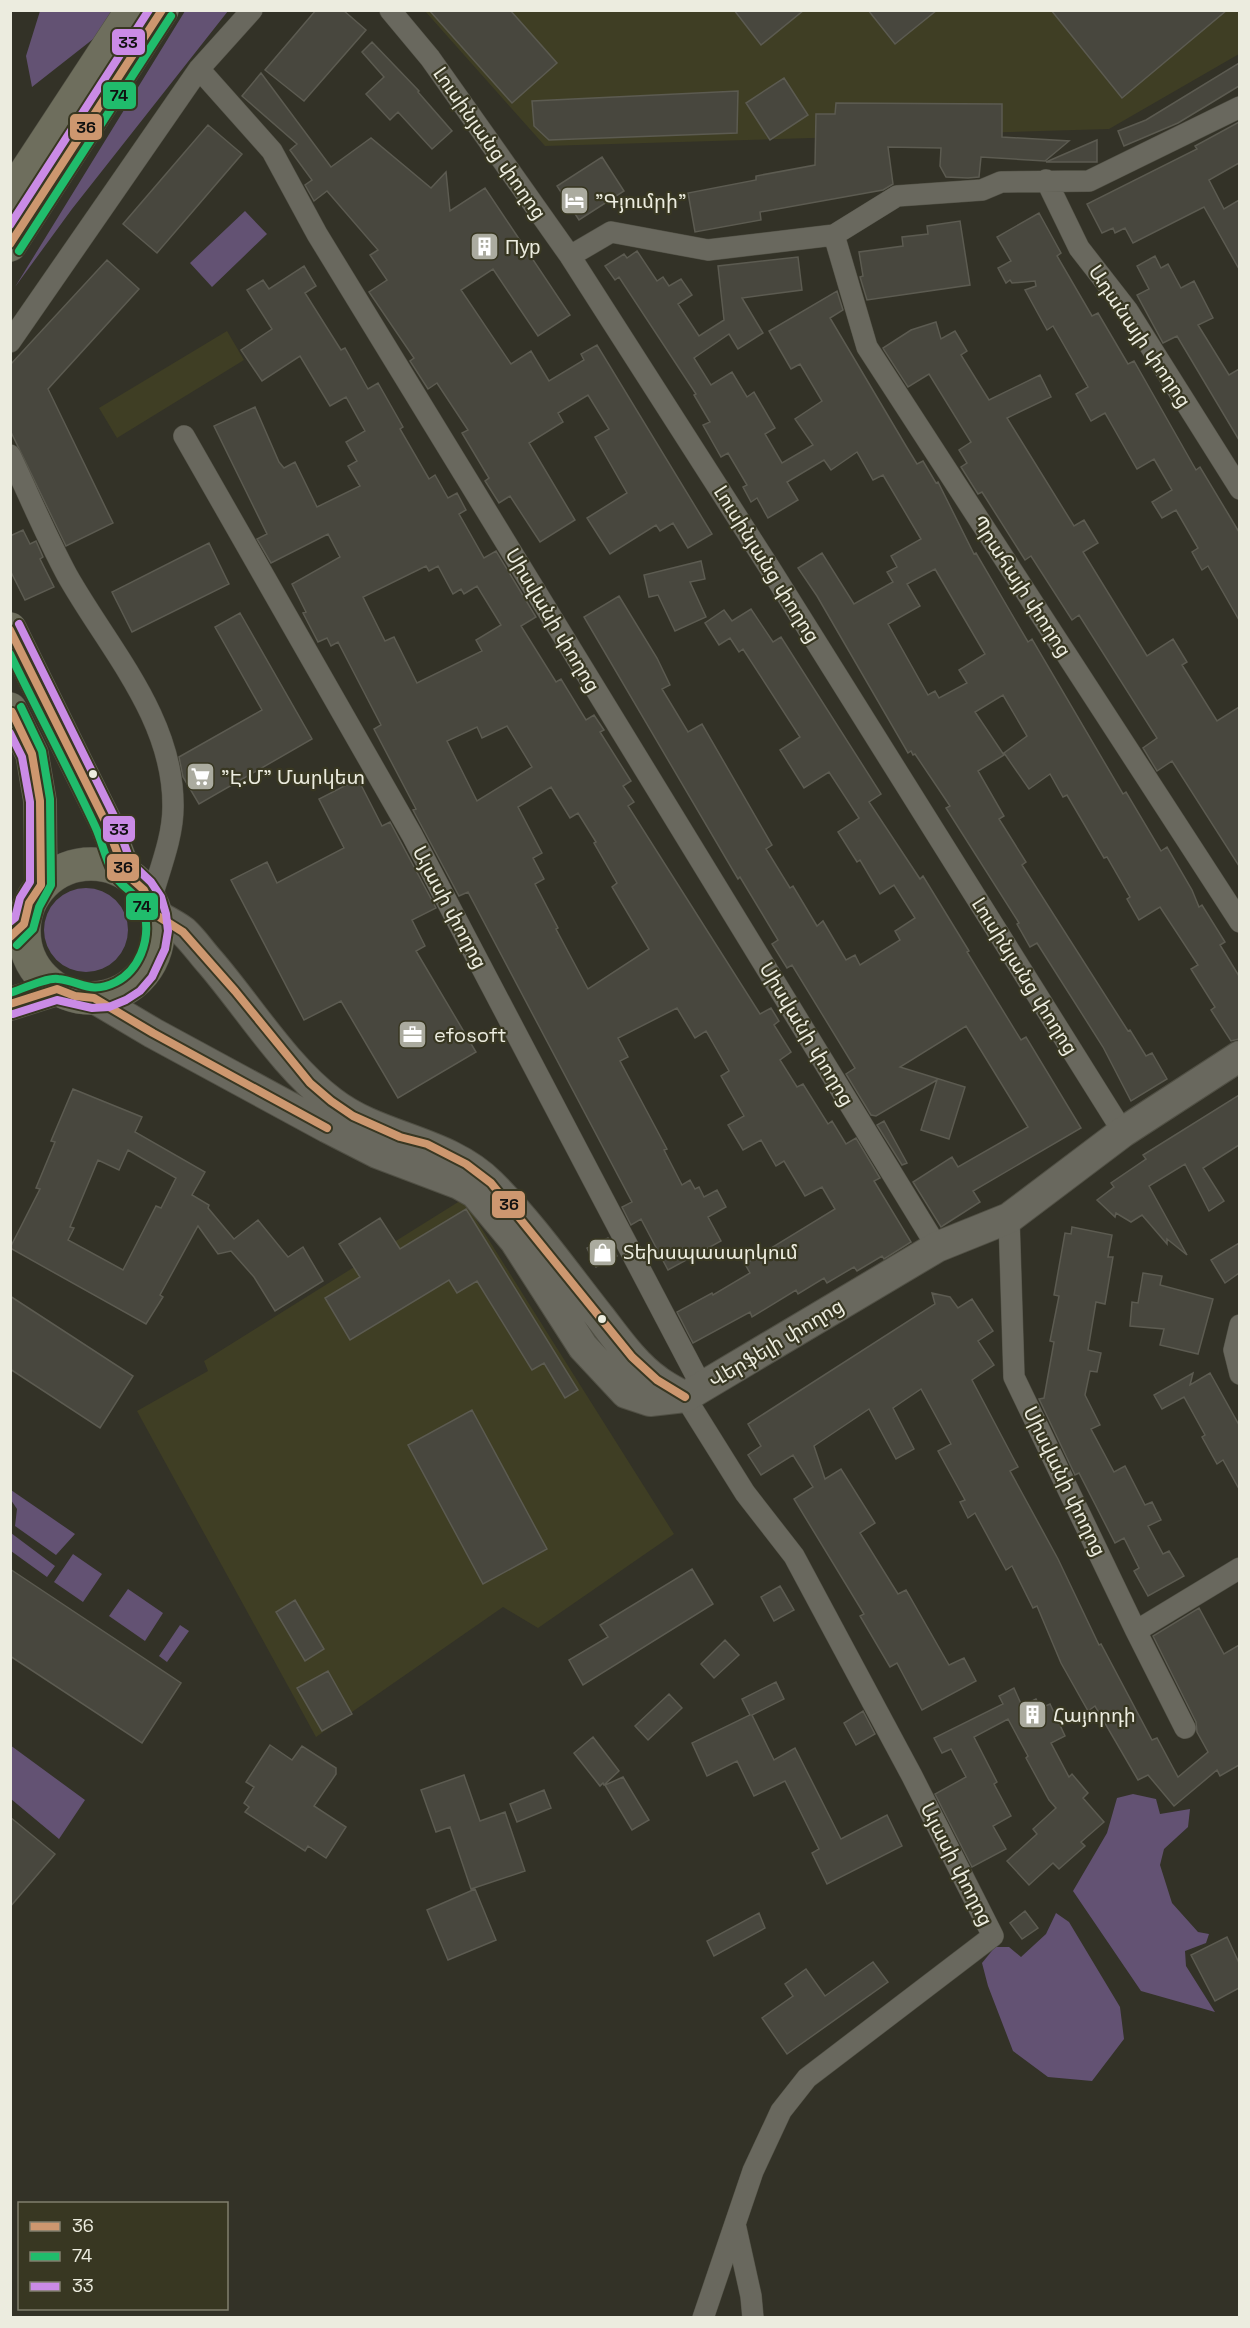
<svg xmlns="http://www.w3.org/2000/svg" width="1250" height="2328" viewBox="0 0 1250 2328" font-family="'Space Grotesk','Noto Sans Armenian',sans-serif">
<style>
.built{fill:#3f3e24}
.green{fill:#635273}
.building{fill:#48473e;stroke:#5c5b51;stroke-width:1.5;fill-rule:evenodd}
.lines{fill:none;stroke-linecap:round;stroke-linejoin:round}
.street-casing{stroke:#515045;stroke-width:22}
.secondary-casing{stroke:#515045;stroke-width:32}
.primary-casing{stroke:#515045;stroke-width:34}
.street{stroke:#69685e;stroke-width:21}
.secondary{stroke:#69685e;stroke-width:30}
.primary{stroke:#6e6e5d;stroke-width:33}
.bus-1-casing{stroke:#383722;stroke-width:12}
.bus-2-casing{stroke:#383722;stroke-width:12}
.bus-3-casing{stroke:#383722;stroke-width:12}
.bus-1{stroke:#cd976f;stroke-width:8}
.bus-2{stroke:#20bc6c;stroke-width:8}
.bus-3{stroke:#ca8be6;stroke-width:8}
.bus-dot{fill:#ececdf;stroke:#383722;stroke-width:2}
.labels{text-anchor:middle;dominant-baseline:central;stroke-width:4.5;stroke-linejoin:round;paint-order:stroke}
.street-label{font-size:20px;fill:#ececdf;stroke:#383722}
.poi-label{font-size:20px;fill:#ececdf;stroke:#383722;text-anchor:start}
.line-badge{stroke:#383722;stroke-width:2}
.pale-badge-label{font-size:16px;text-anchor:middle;font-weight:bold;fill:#111}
</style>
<rect width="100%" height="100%" fill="#333227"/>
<!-- built -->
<path class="built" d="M425,11H1239V54L1109,129L545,146Z
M227,331L244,360L117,438L99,408Z
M463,1199L674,1534L538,1628L503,1607L316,1737L137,1411L208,1371L204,1361Z"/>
<!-- green -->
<path class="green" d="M40,11H114L97,36L32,87L26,56Z
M185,11H228L72,209L15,287Z
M245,211L267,234L212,287L190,263Z
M44 930a42 42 0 1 1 84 0a42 42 0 1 1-84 0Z
M11,1490L75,1534L56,1555L15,1526L17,1509L11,1500Z
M11,1533L55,1566L47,1577L11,1551Z
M73,1554L102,1574L83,1602L54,1582Z
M128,1589L163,1613L145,1641L109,1616Z
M180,1625L189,1631L167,1662L159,1656Z
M10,1745L85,1800L59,1839L11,1799Z
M1133,1794L1156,1799L1160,1814L1190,1809L1188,1827L1164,1849L1160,1865L1172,1903L1198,1932L1209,1934L1206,1943L1185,1951L1186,1966L1215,2012L1141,1991L1073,1891L1107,1833L1117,1798Z
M1056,1913L1069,1922L1120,2007L1124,2039L1092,2081L1048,2077L1013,2051L988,1986L982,1963L995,1947H1009L1021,1957L1046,1934Z"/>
<!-- building -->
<path class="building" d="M316,10H343L366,30L304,101L265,70Z
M429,10H510L557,63L512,103Z
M734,10H804L761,45Z
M868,10H937L895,44Z
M1051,10H1227L1122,98Z
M372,42L419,91L418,92L452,131L432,149L398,112L390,120L366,94L384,77L362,52Z
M1239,63V86L1178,123L1124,146L1118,131L1146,120Z
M261,73L331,167L371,138L431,188L446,172L450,211L485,188L570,315L538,336L493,269L461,290L511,364L531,351L549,381L584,360L581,354L597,345L712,534L688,548L673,523L660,531L656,525L610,554L587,518L627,493L595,437L609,429L588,395L558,413L563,422L529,443L575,520L540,542L510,496L499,503L485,481L489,478L462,433L468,430L437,383L428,389L410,361L414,358L369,292L387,280L370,255L378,250L327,191L314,201L305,185L312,180L290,150L297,144L242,96Z
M784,78L808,115L770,140L746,103Z
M738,91L737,133L549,140L534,126L532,101Z
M836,103L1002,104V137L1069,141L1045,161L981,157L979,177L968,178L946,177L940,166L941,148L888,147L893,184L883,190L760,212L761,220L695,232L688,193L756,180V176L815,165L816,114H835Z
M1239,122V163L1209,180L1224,209L1239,200V269L1204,207L1133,243L1125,228L1115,233L1113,228L1102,233L1087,204L1197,149L1195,146Z
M208,125L242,154L157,253L123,224Z
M1097,140V162H1046Z
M602,157L624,191L579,220L557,186Z
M1039,213L1061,253L1057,256L1092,316L1098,313L1128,364L1134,361L1196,470L1200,467L1239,532V620L1208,566L1202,570L1192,552L1198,548L1176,510L1162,518L1152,502L1172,490L1154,459L1137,469L1105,413L1091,421L1076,394L1088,387L1053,326L1047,330L1025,290L1036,286L1035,281L1012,283L1010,280L1006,283L998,268L1011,261L997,237Z
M960,221L970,285L867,300L860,277L863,276L859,252L903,246L902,237L928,234L927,226Z
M637,251L657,281L663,277L669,286L681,279L692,295L678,304L699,336L724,320L718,266L798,257L802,290L742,298L763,333L738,349L729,334L694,358L711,385L732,372L747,397L754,392L775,428L765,434L782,463L813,445L795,419L822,401L800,364L791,369L769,331L837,291L843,310L830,318L906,446L917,464L923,461L936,483L938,482L974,554L976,553L1028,642L1032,639L1123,794L1126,792L1161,851L1167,847L1192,890L1199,907L1202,905L1225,942L1220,945L1239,976V1039L1231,1041L1211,1010L1215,1007L1191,969L1198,965L1160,907L1139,920L1127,899L1130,897L1107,857L1104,858L1067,795L1063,797L1050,774L1029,789L1004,753L1027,736L1003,695L975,712L1004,755L978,771L1004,816L999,819L1026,862L1022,865L1128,1031L1130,1030L1146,1056L1152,1053L1167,1079L1131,1101L1103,1047L1037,943L1030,947L1017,924L1019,923L946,808L950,806L915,754L913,755L911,751L908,753L817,596L798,568L822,553L854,604L893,582L887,572L897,567L891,556L921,539L883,475L873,480L857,452L831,470L824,460L787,482L798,500L768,518L757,498L751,502L743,487L747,485L728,453L721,457L703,425L710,422L694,395L696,394L619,277L615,280L605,266L624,254L627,258ZM935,569L985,654L959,670L967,683L939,698L935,691L928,695L888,624L920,606L907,584Z
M1155,256L1161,268L1168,264L1181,288L1194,281L1213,318L1198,325L1229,375L1239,369V440L1177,336L1163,343L1137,295L1149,289L1137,266Z
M107,260L139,289L48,389L113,523L66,546L10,430V365Z
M304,266L316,286L305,293L341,350L345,348L368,389L378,383L403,427L400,429L429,479L435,475L448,498L457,493L466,510L459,514L484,558L496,551L536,617L521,626L556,682L561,679L586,720L594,715L604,730L600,732L631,781L623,786L634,802L628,806L760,1014L771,1008L779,1021L774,1025L791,1052L780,1060L797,1087L803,1084L828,1124L832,1121L846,1144L856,1138L880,1178L874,1181L911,1242L884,1259L882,1256L857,1271L854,1267L827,1283L824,1278L798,1294L796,1290L752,1317L750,1312L693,1343L677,1312L712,1293L713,1295L750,1273L745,1264L835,1209L822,1187L805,1196L784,1161L776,1166L761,1140L743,1150L728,1125L744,1116L721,1076L729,1071L706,1031L695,1038L677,1008L618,1038L628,1057L620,1061L667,1149L664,1150L682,1185L690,1180L695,1189L699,1187L704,1197L717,1190L726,1207L708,1217L721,1241L668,1270L641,1219L631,1225L622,1207L632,1202L468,892L459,896L413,810L416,809L374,729L381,725L338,642L331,646L327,638L318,642L303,613L306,612L292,584L340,557L328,534L271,563L257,539L267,534L214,426L255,407L279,462L284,468L295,462L317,507L360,486L348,466L357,461L346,442L365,431L346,397L330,406L300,356L262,381L241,350L272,329L247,290L263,280L269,289ZM426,566L429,571L438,566L453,594L461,589L464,594L477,586L501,625L476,640L482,651L417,683L394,637L385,641L363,597ZM507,726L532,767L477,801L447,741L477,727L482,738ZM551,787L570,818L578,813L596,842L594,843L617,883L612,887L649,949L588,989L556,929L558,928L535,884L544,879L533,858L542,853L518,807Z
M936,322L941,339L955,331L967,351L961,355L989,400L1040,375L1051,397L1007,418L1074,526L1084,520L1098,543L1083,552L1147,656L1173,639L1187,662L1182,665L1217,721L1239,707V866L1172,761L1157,771L1143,748L1157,738L1079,615L1072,620L1031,556L1025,560L982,492L978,494L961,467L967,463L959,450L971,442L929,374L908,387L884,350L883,348L911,330Z
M23,530L30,544L36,541L43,557L40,559L54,587L25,600L10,570V536Z
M209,543L229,584L132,632L112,592Z
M701,561L705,579L690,582L706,617L675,631L658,595L649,597L644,575Z
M619,596L657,658L670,685L662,689L688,732L702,724L772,845L766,849L790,888L793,886L817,926L823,921L846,960L855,955L860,965L900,940L895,931L915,918L894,885L880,894L860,860L857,862L838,832L859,818L829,772L804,788L780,750L800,737L743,649L739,652L730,638L719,645L705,623L724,610L732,621L751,609L773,642L781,637L881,794L869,802L920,879L923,876L969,951L967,952L1021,1040L1026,1037L1081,1128L973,1191L980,1202L944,1225L941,1227L913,1182L952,1157L958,1167L1028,1127L966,1026L900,1067L965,1087L949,1139L921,1130L937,1080L876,1116L871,1115L846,1074L855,1068L792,965L787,968L772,944L778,940L740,877L738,879L584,617Z
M240,613L312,739L199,804L183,777L179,757L262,710L215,627Z
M358,779L382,826L390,822L436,908L412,920L425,946L416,951L476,1052L398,1098L341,1001L304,1020L231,880L267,862L277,883L344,848L319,799Z
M73,1089L142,1117L135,1132L205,1172L192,1195L209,1205L208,1208L234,1239L258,1220L288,1257L303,1247L323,1281L275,1311L254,1277L231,1251L218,1254L198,1226L160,1295L163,1297L146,1324L10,1248L40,1189L36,1188L55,1142L51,1141ZM128,1150L176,1178L161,1208L156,1206L123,1270L68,1240L74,1228L70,1227L98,1160L119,1170Z
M1239,1095V1145L1203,1168L1224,1201L1209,1211L1185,1164L1149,1186L1187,1255L1167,1239V1244L1142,1215L1131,1222L1116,1213L1115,1217L1097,1200L1114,1187L1111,1183L1146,1159L1143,1155Z
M884,1121L907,1163L902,1165L877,1125Z
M466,1209L578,1390L565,1398L544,1363L532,1370L477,1281L457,1293L449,1280L350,1340L325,1298L360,1277L339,1244L380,1218L400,1249Z
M1072,1227L1112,1235L1108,1257H1113L1105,1304L1096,1302L1088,1350L1101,1353L1097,1372L1090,1371L1085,1395L1100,1425L1091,1429L1114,1472L1125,1466L1145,1505L1152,1502L1161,1520L1148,1526L1163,1554L1169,1551L1184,1576L1148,1596L1134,1571L1139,1568L1124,1538L1115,1543L1079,1473L1075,1475L1039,1399L1044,1398L1054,1342L1050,1341L1059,1296L1054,1295L1065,1233L1071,1234Z
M608,1238L617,1256L596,1267L587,1248Z
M1239,1243V1273L1225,1283L1211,1260Z
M1143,1273L1162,1276L1160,1285L1213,1299L1198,1354L1160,1345L1164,1329L1130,1326L1132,1302L1138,1303Z
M932,1293L950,1297L958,1308L972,1299L993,1331L978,1341L994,1365L972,1380L1018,1467L1010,1471L1058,1559L1099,1645L1101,1644L1152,1740L1157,1738L1178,1777L1208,1752L1197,1732L1196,1722L1153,1636L1199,1608L1224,1654L1239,1645V1765L1220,1776L1217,1770L1174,1806L1148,1775L1138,1780L1095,1706L1088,1711L1061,1663L1037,1606L1033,1608L1012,1566L1006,1570L975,1513L968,1518L960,1502L965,1500L938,1451L951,1444L921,1389L893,1408L914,1449L896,1459L869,1409L814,1446L825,1479L841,1469L875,1523L860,1533L898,1594L906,1590L949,1665L964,1658L976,1681L922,1710L897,1663L890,1667L860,1616L864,1614L794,1499L813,1487L793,1455L761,1475L748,1455L761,1446L748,1424L935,1304Z
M10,1296L133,1376L100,1428L10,1369Z
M1193,1373L1190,1385L1210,1373L1239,1425V1489L1223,1460L1217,1464L1202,1437L1205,1435L1184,1397L1162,1409L1154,1395Z
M472,1410L547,1549L483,1584L408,1445Z
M10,1569L181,1683L142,1743L10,1656Z
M692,1569L713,1604L583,1685L569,1660L608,1637L600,1625Z
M780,1586L794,1610L774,1621L761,1597Z
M295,1600L324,1649L305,1661L276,1612Z
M725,1640L739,1655L714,1678L701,1664Z
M328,1671L352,1714L322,1731L297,1688Z
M776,1682L784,1699L752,1715L774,1760L795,1748L841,1839L887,1815L902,1846L827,1884L812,1853L819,1849L785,1781L754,1796L737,1761L707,1776L692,1743L750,1715L742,1699Z
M1014,1688L1022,1706L1036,1699L1041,1708L1050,1704L1065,1736L1051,1743L1069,1777L1072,1774L1088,1793L1083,1798L1104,1822L1081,1842L1085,1846L1059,1869L1053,1863L1029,1885L1007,1861L1037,1834L1033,1829L1056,1808L1049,1800L1026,1758L1028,1756L1008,1719L974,1737L997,1782L994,1784L1011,1816L993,1826L1006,1849L972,1867L935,1794L966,1777L951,1749L942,1753L934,1738L1003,1704L999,1696Z
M669,1694L682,1708L648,1740L635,1726Z
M863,1711L875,1734L856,1745L844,1723Z
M593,1737L619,1771L604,1785L603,1783L600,1786L574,1753Z
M270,1745L292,1760L302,1746L336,1768V1774L314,1806L346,1827L326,1858L308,1846L305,1851L245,1812L249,1807L244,1803L254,1787L246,1782Z
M464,1775L480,1821L505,1812L525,1871L471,1889L450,1827L436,1832L421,1790Z
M623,1777L649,1820L632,1830L605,1785Z
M544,1790L551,1808L517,1822L510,1804Z
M10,1817L55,1854L10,1907Z
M475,1889L496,1940L448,1960L427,1910Z
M1025,1911L1038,1928L1022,1939L1010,1923Z
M759,1913L765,1928L714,1956L707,1941Z
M1227,1937L1239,1963V1988L1215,2001L1191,1955Z
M873,1962L888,1982L787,2054L762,2018L793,1996L785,1984L806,1969L825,1996Z"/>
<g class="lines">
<defs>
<path id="street" d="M390,10L430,58L570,256L771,570L1123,1132
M199,69L272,151L317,234L937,1247
M1046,180L1079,248L1128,311L1240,489
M834,235L867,347L1240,922
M570,256L611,232L708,250L834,235L897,196L982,190L1001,182L1089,181L1240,107
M10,342L199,69L252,10
M184,436L412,835L702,1387
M10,455C29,495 46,536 67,575C108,648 174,718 173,807C173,838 159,871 151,900
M1009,1218L1014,1377L1136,1631L1185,1728
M1240,1325L1234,1350L1240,1374
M685,1397L745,1493L794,1556L912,1776L993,1936L807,2078L781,2111L753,2171L703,2318
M1136,1631L1240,1568
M735,2224L751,2296L753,2318"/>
<path id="secondary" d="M156,915C165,920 175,925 183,931C193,940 201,952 210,962C248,1006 285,1067 332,1102C380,1139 447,1140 491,1184C530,1223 566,1274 600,1317C617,1339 635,1365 658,1381C666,1387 676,1392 685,1397
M94,998L153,1033L328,1128L377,1153L459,1184L475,1193L515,1241L583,1347L626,1393L650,1401L685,1397L937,1247L1009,1218L1123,1132L1240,1056"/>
<path id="primary" d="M10,196L132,10
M10,245L162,10
M10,629L106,823L125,873
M10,709L32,754L40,801L41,885
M24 931a67 67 0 1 1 134 0a67 67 0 1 1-134 0Z
M10,1004L57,989"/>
</defs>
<!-- street casing -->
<use href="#street" class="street-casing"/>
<!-- secondary casing -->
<use href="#secondary" class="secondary-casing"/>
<!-- primary casing -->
<use href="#primary" class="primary-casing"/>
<!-- street -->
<use href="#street" class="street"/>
<!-- secondary -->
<use href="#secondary" class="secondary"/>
<!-- primary -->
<use href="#primary" class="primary"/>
<defs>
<path id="bus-1" d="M10,244L162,10
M10,630L106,823L125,873L144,890L156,915L183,932L235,991L310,1083L331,1101L353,1116L400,1137L427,1144L466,1164L491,1183L632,1357L657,1380L685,1397
M10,937L24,924L29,903L41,885L40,801L32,754L12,712
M10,1004L57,989L75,996L94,998L153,1033L327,1128"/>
<path id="bus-2" d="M19,251L171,16
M10,654C38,712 68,768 95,826C102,841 105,858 113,873C122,890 141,893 145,916C150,941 139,970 116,982C90,995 81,981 58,979C48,977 22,989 10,993
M17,945L33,929L39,907L51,885L50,799L42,751L21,707"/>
<path id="bus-3" d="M10,225L149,10
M10,733L22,757L30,802V882L20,898L15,918L10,922
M13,1014L57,1000L92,1008L109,1007L126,1000L140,991L152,977L165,949L168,931L166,914L161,897L151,882L131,863L115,818L19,624"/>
</defs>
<!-- bus-1 casing -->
<use href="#bus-1" class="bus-1-casing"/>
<!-- bus-2 casing -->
<use href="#bus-2" class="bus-2-casing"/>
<!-- bus-3 casing -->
<use href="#bus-3" class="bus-3-casing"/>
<!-- bus-1 -->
<use href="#bus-1" class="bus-1"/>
<!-- bus-2 -->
<use href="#bus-2" class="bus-2"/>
<!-- bus-3 -->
<use href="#bus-3" class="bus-3"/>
</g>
<!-- icons -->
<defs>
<symbol id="hotel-square" viewBox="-11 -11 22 22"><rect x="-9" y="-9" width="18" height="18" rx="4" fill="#abab9f" stroke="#383722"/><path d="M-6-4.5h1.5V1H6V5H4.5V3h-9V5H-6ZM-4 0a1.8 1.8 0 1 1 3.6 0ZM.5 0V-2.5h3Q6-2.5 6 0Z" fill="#fff"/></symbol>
<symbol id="building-square" viewBox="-11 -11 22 22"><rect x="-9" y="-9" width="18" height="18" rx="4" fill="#abab9f" stroke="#383722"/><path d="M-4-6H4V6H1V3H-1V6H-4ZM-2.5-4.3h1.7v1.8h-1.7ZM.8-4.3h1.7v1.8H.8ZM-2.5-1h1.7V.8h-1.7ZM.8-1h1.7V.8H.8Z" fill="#fff"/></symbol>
<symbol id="supermarket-square" viewBox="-11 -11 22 22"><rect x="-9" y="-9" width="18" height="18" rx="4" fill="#abab9f" stroke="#383722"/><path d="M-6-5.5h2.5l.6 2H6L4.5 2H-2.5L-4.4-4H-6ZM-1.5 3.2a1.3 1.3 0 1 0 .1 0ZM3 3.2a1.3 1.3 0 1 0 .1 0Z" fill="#fff"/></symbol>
<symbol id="office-square" viewBox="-11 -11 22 22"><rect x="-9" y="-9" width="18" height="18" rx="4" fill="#abab9f" stroke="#383722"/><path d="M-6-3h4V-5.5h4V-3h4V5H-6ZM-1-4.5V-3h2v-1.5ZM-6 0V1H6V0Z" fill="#fff"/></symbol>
<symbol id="shop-square" viewBox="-11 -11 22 22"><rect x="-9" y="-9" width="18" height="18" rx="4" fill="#abab9f" stroke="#383722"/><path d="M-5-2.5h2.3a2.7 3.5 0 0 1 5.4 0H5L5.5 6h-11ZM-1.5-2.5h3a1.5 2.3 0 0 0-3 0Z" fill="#fff"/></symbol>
</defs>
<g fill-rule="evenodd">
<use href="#hotel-square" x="558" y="184" width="33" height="33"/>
<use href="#building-square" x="468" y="230" width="33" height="33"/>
<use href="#supermarket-square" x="184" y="760" width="33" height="33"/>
<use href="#office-square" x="396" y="1018" width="33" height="33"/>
<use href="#shop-square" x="586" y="1236" width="33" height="33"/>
<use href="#building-square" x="1016" y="1698" width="33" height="33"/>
</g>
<!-- markers -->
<g class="bus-dot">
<circle cx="93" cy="774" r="5"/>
<circle cx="602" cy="1319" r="5"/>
</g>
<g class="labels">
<!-- street labels -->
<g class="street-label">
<text transform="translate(490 143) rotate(55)">Լուսինյանց փողոց</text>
<text transform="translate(1140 336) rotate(56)">Ադանայի փողոց</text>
<text transform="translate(767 564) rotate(58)">Լուսինյանց փողոց</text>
<text transform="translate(1022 586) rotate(57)">Պրահայի փողոց</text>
<text transform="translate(553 620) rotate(59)">Սիսվանի փողոց</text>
<text transform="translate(450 907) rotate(62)">Այասի փողոց</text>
<text transform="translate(1025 976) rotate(58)">Լուսինյանց փողոց</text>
<text transform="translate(807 1034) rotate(59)">Սիսվանի փողոց</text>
<text transform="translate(776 1343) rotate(-31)">Վերֆելի փողոց</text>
<text transform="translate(1065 1481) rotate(64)">Սիսվանի փողոց</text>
<text transform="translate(957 1864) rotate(63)">Այասի փողոց</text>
</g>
<!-- poi labels -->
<g class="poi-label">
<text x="595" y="201">"Գյումրի"</text>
<text x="505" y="247">Пур</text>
<text x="221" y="777">"Է.Մ" Մարկետ</text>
<text x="434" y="1035">efosoft</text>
<text x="623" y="1252">Տեխսպասարկում</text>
<text x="1053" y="1715">Հայորդի</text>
</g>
</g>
<g class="line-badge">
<rect x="111" y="28" width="35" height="28" rx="6" fill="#ca8be6"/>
<rect x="102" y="81" width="35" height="29" rx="6" fill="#20bc6c"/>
<rect x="69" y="113" width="34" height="28" rx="6" fill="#cd976f"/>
<rect x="102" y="815" width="34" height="28" rx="6" fill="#ca8be6"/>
<rect x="106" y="853" width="34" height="29" rx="6" fill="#cd976f"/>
<rect x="125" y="892" width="34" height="29" rx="6" fill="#20bc6c"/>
<rect x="491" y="1190" width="35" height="29" rx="6" fill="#cd976f"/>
</g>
<g class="pale-badge-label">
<text x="128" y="48">33</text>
<text x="119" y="101">74</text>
<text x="86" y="133">36</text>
<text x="119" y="835">33</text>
<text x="123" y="873">36</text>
<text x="142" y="912">74</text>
<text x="509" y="1210">36</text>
</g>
<!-- border -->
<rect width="1250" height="2328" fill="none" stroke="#ececdf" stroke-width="24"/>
<!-- legend -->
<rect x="18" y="2202" width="210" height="108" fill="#383722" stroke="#807f6e" stroke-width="1.5"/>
<rect x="30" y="2222" width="30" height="9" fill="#cd976f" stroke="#807f6e" stroke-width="1.5"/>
<text x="72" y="2232" font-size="18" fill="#ececdf">36</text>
<rect x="30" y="2252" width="30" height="9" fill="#20bc6c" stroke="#807f6e" stroke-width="1.5"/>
<text x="72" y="2262" font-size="18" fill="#ececdf">74</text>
<rect x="30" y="2282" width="30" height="9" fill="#ca8be6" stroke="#807f6e" stroke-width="1.5"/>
<text x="72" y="2292" font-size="18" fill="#ececdf">33</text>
</svg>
